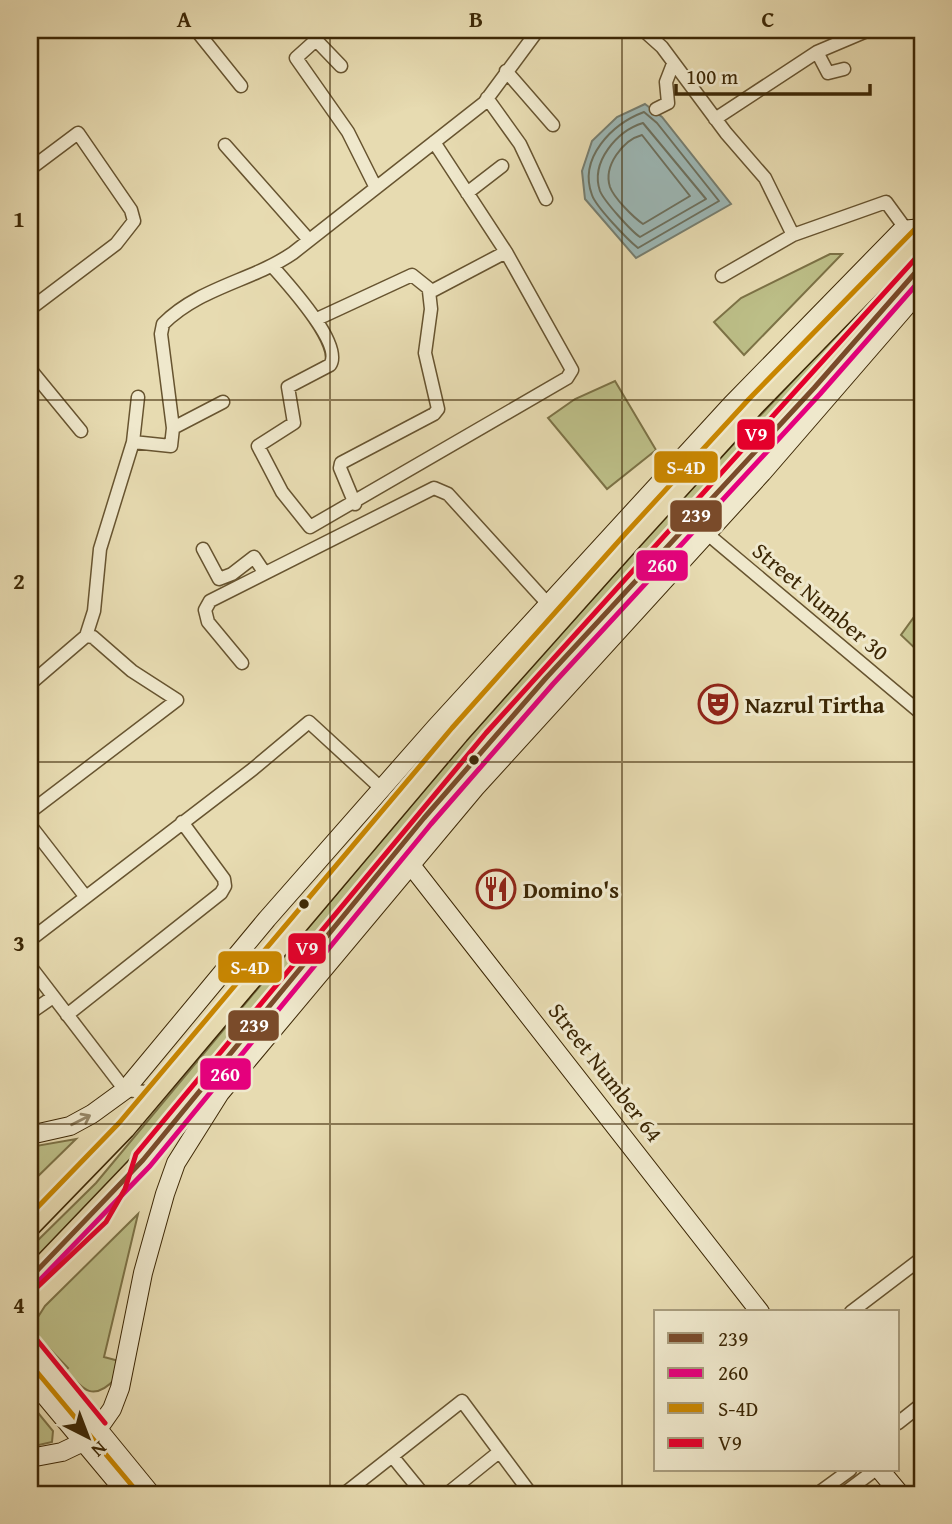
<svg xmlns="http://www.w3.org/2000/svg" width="952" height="1524" viewBox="0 0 952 1524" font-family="'Gentium Book Plus',serif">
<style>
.green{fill:#bcbe87;stroke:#7c7246;stroke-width:2}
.water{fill:#9cb8b7;stroke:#767e70;stroke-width:2}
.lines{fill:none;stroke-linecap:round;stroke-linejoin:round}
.shore{stroke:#6c705e;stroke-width:2}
.street-casing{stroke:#675430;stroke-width:15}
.secondary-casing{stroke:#3c2705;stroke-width:20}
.primary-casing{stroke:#3c2705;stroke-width:22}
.street{stroke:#efe8cc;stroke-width:12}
.secondary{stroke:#efe8cc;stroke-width:18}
.primary{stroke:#e7dbb1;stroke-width:19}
.bus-1-casing{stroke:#efe8cc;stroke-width:10}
.bus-2-casing{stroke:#efe8cc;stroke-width:10}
.bus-3-casing{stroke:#efe8cc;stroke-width:10}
.bus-4-casing{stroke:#efe8cc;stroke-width:10}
.bus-1{stroke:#7a4b2a;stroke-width:5}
.bus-2{stroke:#e5007d;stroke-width:5}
.bus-3{stroke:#c88601;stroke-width:5}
.bus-4{stroke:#e4002b;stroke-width:5}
.oneway{stroke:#968868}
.grid{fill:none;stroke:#3c2705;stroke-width:2;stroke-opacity:0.55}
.bus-dot{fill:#3c2705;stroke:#efe8cc;stroke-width:2.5}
.labels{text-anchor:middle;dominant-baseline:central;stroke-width:6;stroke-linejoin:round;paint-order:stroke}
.street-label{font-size:23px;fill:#3c2705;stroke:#efe8cc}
.poi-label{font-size:23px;font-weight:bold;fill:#3c2705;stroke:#efe8cc;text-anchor:start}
.line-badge{stroke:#efe8cc;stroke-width:2.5}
.badge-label{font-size:19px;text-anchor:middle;font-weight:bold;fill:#fff}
.neatline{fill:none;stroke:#3c2705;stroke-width:2.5}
.grid-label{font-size:23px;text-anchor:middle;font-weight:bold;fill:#3c2705}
</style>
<rect width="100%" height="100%" fill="#e7dbb1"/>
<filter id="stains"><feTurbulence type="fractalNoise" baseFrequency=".00286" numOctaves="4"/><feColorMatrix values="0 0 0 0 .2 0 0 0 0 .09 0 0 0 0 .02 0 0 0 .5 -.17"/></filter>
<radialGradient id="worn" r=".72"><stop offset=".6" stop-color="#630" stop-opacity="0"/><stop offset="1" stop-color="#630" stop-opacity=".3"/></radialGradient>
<!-- green -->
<path class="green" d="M922,243V255L124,1169L30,1266V1248L96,1183L493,706L625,560Z
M830,254H842L744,355L714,322L741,298Z
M615,381L656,450L607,489L548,418L575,399Z
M914,617L922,620V655L901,635Z
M76,1139L30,1184V1147Z
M138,1214L104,1357L119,1361L116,1378C94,1402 83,1391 66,1370L68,1368L38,1337V1317L45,1306Z
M30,1403L53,1431L52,1442L30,1447Z"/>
<!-- water -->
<path class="water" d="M645,104L662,117L731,204L636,258L585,199L582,171L592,141L617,117Z"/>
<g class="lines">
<!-- shore -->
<path class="shore" d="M644,112L657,123L719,201L638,248C628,240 596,207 592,195C578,158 612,124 644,112Z
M643,123L706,199L640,237C631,231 604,201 600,191C590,162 617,131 643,123Z
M642,135L690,196L643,224C633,217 614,198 610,187C603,166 623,140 642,135Z"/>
<defs>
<path id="street" d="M196,30L241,86
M643,30L662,47L726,133L765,178L793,235L886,202L905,228
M817,52L828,73L844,69
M341,66L316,40L296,58L348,132L376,188
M506,71L553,125
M487,98L520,144L546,199
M656,109L668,103L666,82L673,64
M715,119L817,52L869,30
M225,145L309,240
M30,169L78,133L131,210L134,221L116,244L30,309
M467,193L502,166
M273,267C287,283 344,345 330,365L288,387L294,423L258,446L282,492L310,527L567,378L572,370L506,252L434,142
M722,276L793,235
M317,319L412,275L432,291L506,252
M30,369L81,431
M173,428L223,402
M133,442L171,446L173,428L161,334L163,324C200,287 252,281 293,253L484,103L538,30
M355,504L340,468L341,463L434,414L438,409L425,353L431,309L429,291
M692,521L922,714
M203,549L219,579L232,574L254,557L264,572
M86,636L94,611L100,549L133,442L138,397
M242,663L208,622L205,610L210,601L434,488L448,494L548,604
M30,684L86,636L93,637L132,671L177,700L30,812
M30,825L85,896
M30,940L253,769L309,722L383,790
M30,966L125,1090L155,1093
M30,1013L53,997
M67,1015L221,893L225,886L224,879L182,822
M851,1312L922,1258
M898,1423L922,1404
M392,1456L423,1494
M344,1494L462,1401L531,1494
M447,1494L499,1452
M817,1494L850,1470
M843,1494L875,1470"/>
<path id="secondary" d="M410,864L760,1312
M30,1135L70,1126L92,1114L125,1090L267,919L435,728L731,405L902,230L922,228
M30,1346L151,1494
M30,1378L127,1494
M30,1458L62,1452L83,1442L98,1429L112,1409L120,1388L143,1273L165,1194L176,1163L220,1093L475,788L762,473L922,288
M880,1470L900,1494"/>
<path id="primary" d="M30,1227L125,1129L459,734L633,539L755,405L922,234
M30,1278L143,1160L424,818L546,678L814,388L922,265"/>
</defs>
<!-- street casing -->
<use href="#street" class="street-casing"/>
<!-- secondary casing -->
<use href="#secondary" class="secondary-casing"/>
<!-- primary casing -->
<use href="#primary" class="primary-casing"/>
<!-- street -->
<use href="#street" class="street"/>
<!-- secondary -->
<use href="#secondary" class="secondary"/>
<!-- primary -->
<use href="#primary" class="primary"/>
<defs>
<path id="bus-1" d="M30,1278L143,1160L424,818L546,678L814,388L922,265"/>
<path id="bus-2" d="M36,1284L150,1166L431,824L553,684L820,394L922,278"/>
<path id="bus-3" d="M30,1215L119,1123L452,728L626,533L749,399L916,228
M37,1372L134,1488"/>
<path id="bus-4" d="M30,1294L106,1222L125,1189L136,1154L486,733L915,259
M37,1340L105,1423"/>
</defs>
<!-- bus-1 casing -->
<use href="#bus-1" class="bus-1-casing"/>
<!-- bus-2 casing -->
<use href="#bus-2" class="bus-2-casing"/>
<!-- bus-3 casing -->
<use href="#bus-3" class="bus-3-casing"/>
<!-- bus-4 casing -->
<use href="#bus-4" class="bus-4-casing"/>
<!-- bus-1 -->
<use href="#bus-1" class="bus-1"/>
<!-- bus-2 -->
<use href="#bus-2" class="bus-2"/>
<!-- bus-3 -->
<use href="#bus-3" class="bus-3"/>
<!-- bus-4 -->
<use href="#bus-4" class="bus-4"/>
</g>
<!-- one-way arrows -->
<defs><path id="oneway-shaft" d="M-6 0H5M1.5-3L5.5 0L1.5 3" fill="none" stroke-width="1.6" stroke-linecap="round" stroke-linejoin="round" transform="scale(1.75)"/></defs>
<use class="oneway" href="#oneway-shaft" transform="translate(81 1120) rotate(-27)"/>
<!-- grid -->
<path class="grid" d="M330,30V1494M622,30V1494M30,400H922M30,762H922M30,1124H922"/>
<!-- icons -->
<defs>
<symbol id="theatre-ring" viewBox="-11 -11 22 22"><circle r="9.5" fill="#efe8cc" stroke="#8f2418" stroke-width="1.5"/><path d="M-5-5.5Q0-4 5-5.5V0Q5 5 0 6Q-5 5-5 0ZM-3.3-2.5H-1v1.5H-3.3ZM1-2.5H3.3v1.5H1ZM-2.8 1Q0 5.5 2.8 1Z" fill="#8f2418"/></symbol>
<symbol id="restaurant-ring" viewBox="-11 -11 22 22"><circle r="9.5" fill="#efe8cc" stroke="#8f2418" stroke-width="1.5"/><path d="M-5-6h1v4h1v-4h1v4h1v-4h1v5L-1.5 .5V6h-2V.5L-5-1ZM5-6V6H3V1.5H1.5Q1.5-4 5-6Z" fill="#8f2418"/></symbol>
</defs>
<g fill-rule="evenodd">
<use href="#theatre-ring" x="696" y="682" width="44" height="44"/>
<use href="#restaurant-ring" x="474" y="867" width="44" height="44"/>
</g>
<!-- markers -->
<g class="bus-dot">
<circle cx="474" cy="760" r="6"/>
<circle cx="304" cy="904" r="6"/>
</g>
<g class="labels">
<!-- street labels -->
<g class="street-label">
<text transform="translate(821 601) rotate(40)">Street Number 30</text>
<text transform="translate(606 1072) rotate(52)">Street Number 64</text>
</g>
<!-- poi labels -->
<g class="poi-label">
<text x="745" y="704">Nazrul Tirtha</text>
<text x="523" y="889">Domino's</text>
</g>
</g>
<g class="line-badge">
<rect x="736" y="418" width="40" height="33" rx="7" fill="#e4002b"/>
<rect x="653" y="450" width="66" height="34" rx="7" fill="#c88601"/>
<rect x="669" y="499" width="54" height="34" rx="7" fill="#7a4b2a"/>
<rect x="635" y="549" width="54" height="33" rx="7" fill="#e5007d"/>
<rect x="287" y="932" width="40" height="33" rx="7" fill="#e4002b"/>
<rect x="217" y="950" width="66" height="34" rx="7" fill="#c88601"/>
<rect x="227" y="1009" width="53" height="33" rx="7" fill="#7a4b2a"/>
<rect x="199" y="1057" width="53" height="34" rx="7" fill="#e5007d"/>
</g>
<g class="badge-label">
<text x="756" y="441">V9</text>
<text x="686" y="474">S-4D</text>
<text x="696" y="522">239</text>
<text x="662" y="572">260</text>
<text x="307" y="955">V9</text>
<text x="250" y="974">S-4D</text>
<text x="254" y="1032">239</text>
<text x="225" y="1081">260</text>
</g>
<!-- margin -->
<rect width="952" height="1524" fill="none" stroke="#e7dbb1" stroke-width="77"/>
<!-- legend -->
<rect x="654" y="1310" width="245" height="161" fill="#efe8cc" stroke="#a79b7c" stroke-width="2"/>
<rect x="668" y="1333" width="35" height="10" fill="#7a4b2a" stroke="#a79b7c" stroke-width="2"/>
<text x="718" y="1346" font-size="21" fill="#3c2705">239</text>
<rect x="668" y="1368" width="35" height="10" fill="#e5007d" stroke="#a79b7c" stroke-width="2"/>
<text x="718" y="1380" font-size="21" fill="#3c2705">260</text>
<rect x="668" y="1403" width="35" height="10" fill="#c88601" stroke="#a79b7c" stroke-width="2"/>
<text x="718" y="1416" font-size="21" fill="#3c2705">S-4D</text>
<rect x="668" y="1438" width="35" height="10" fill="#e4002b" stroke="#a79b7c" stroke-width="2"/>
<text x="718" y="1450" font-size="21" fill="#3c2705">V9</text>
<!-- north arrow -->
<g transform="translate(88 1437) rotate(138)" stroke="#efe8cc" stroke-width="5" paint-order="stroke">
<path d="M0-5L12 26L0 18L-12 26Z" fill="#3c2705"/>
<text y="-10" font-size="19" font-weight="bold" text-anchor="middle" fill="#3c2705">N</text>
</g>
<!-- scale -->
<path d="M676 84v10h194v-10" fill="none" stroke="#3c2705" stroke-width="3.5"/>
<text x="686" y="84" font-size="21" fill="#3c2705" stroke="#efe8cc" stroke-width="5" paint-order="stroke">100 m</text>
<rect x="38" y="38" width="876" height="1448" class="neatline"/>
<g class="grid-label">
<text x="184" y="27">A</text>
<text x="476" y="27">B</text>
<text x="768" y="27">C</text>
<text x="19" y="227">1</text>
<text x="19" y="589">2</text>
<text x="19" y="951">3</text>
<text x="19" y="1313">4</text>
</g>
<rect width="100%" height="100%" filter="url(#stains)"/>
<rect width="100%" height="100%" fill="url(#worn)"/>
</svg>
